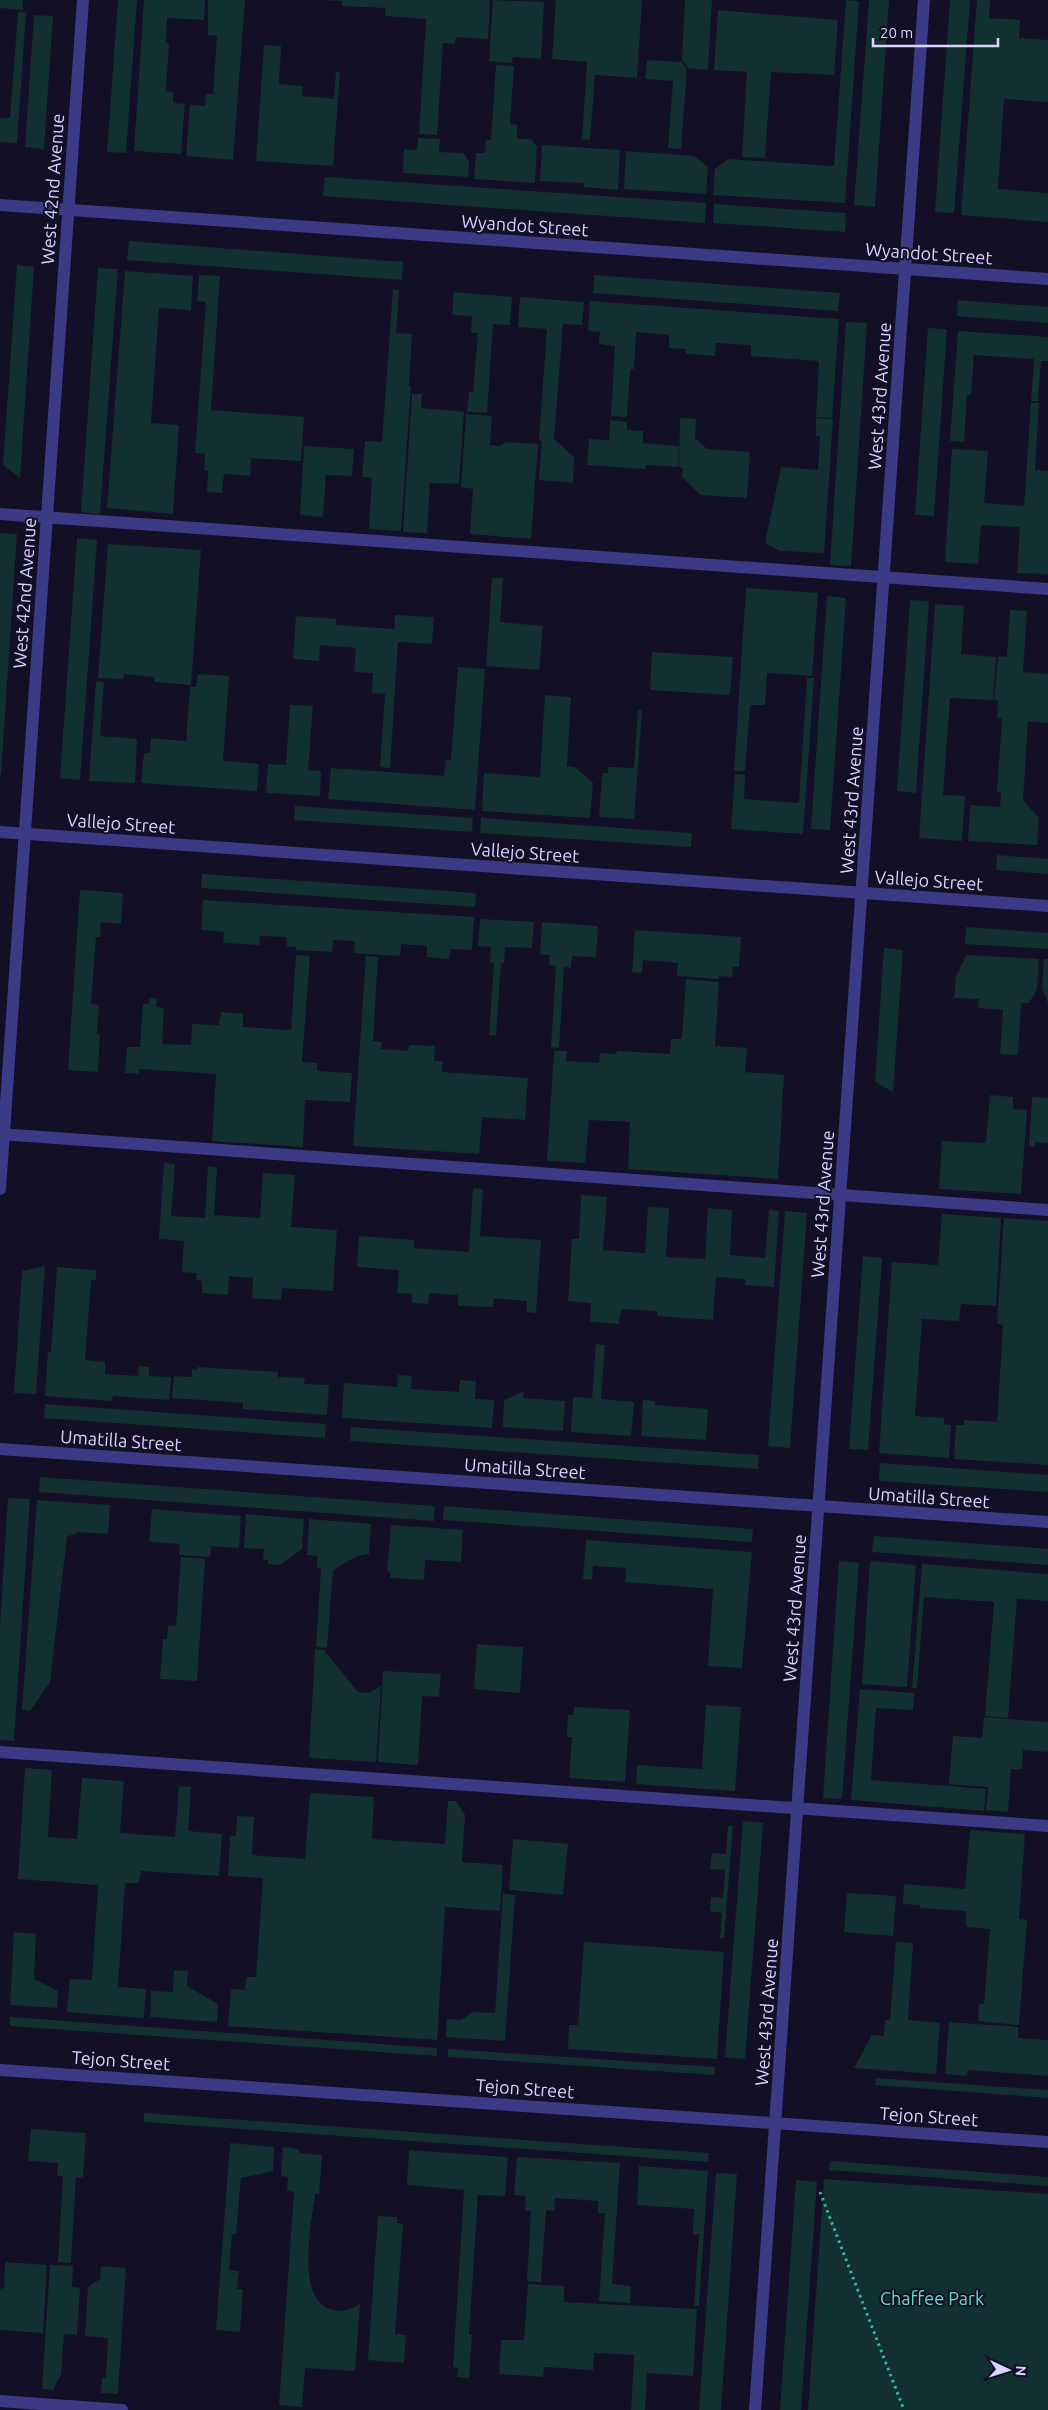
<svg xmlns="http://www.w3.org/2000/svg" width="1048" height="2410" viewBox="0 0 1048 2410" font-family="Ubuntu,sans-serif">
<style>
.green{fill:#12302f}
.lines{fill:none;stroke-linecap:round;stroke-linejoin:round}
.path{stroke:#2fb8b0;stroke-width:3;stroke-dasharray:2.5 4;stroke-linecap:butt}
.service{stroke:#3d3a85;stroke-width:12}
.minor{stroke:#3d3a85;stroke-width:12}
.tertiary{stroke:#3d3a85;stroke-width:12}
.labels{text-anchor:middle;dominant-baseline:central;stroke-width:4;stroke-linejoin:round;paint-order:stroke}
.street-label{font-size:18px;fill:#d9d4ff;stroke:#130f26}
.park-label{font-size:18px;fill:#5fe0c0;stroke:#130f26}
</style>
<rect width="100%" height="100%" fill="#130f26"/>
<!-- green -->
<path class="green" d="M0,0H23V10L0,8Z
M118,0H137L126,153L107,152Z
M144,0H205L204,20L167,18L166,43H169L166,91L173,92V103L185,104L181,154L134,151Z
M208,0H245L233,160L186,156L190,105L205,106L206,94H213L217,36L208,35Z
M320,0H490L488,39L456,37L455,44L443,43L437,135L419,134L426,19L385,16V8L342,6V1Z
M493,0L544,2L541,59L513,57L512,63L489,61Z
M556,0H642L637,78L595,75L590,140L582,139L587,62L552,59Z
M685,0H712L708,70L688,68L682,60Z
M846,0L859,1L845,203L713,195L715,169L728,159L834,166Z
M869,0H889L875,207L854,205Z
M950,0H970L954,213L935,212Z
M977,0H990L989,18L1020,20L1019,38L1048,40V102L1004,99L998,189L1048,193V222L961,215Z
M718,10L838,20L834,75L771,72L765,158L742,157L747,72L714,70Z
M18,12L26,13L17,143L0,142V118H10Z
M34,15L53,16L44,149L25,147Z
M264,45L281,46L279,84L303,86L302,96L334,99L336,72H340L333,166L256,161Z
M647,60L681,62L687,68L681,149L668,148L673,81L645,79Z
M496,65L514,66L510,124L517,125V139H531L537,146L535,183L474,179L476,153H485L486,140H491Z
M418,138L440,139L439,152L463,153L469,161L468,177L403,173L404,149L417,150Z
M542,145L620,150L618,190L584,187V183L540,181Z
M626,151L694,156L708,167L706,194L624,189Z
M325,177L706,203L705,223L323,196Z
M714,204L846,213L845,232L713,223Z
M129,241L403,262L402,280L127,260Z
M17,265L34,267L20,478L3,465Z
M98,268L118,269L100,514L81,512Z
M125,271L193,276L191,310L159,308L151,423L179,425L173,514L107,508Z
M199,275L220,276L211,410L304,417L301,461L251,458L250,476L224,474L222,493L207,492L208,471L204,470L205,454L195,453L206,302L197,301Z
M594,275L840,293L838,311L593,293Z
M393,289L399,290L396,333L412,334L409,386H411L401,531L369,529L372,478L362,477L365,441L382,442Z
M454,292L512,297L510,325L493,324L487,413L467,412L469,392H473L478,333H471L472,316L452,315Z
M520,297L584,302L582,325L563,324L554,439L574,457L573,483L539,480L542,441L539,440L547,329L518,327Z
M958,300L1048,307V323L957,316Z
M590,301L839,319L832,418L816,417L819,361L751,356V345L716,343L715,356L686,354V349L669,348V335L636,332L634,369H630L627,417L611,416L615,346L599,344L600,332L588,331Z
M846,322L867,323L851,566L830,565Z
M928,328L947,329L934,516L915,515Z
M958,331L1048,337V361H1041L1038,401H1031L1034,359L974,355L971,395H967L964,442L950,441Z
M412,394H422L421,408L464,412L459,484L430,483L427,533L403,532Z
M1031,403H1039L1035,470L1048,471V574L1017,573L1020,527L981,525L978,564L945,562L952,449L988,451L984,503L1024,506Z
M466,414L492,416L490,445L500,446L506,442L538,444L531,539L470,534L473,489L461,487Z
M680,418L696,419L695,438L707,449L750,452L747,498L700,495L682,477L683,468L679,467Z
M816,418L833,419L824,553L780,551L765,543L781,467L818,470L820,437L816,436Z
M610,420L627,422V430L643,431V443L679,446L678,467L646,465L645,469L587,465L589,439L609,440Z
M304,446L354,449L352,476L326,475L323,517L300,515Z
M0,533L17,534L1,775H0Z
M77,538L97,540L80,780L60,778Z
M108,544L201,550L191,685L154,682V677L124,674L123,679L98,678Z
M492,578H503L500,622L543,626L539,670L486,666Z
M746,588L818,593L812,676L767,673L765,705H750L745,771H734Z
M827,596L846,598L830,830L811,829Z
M910,600L929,601L916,793L897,791Z
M935,604L964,606L961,654L996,657L993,700L950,698L943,795L965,796L962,841L919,838Z
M1010,610L1027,611L1023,672L1048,674V723L1028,721L1023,800L1039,818L1037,845L968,841L970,805L1000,807L1001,793L997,792L1002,719L997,718L998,701L994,700L998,656L1007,657Z
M395,615L434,617L432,644L398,642L390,768L380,767L385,694L372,693L373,673L354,672L356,648L320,645L319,661L293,659L296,616L336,619V625L394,629Z
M652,652L733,657L730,695L650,690Z
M458,667L485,669L475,810L328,799L331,768L444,776L446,760H451Z
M198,674L229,676L223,761L259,764L257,791L141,783L144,753H150L151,738L186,741L190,687H196Z
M807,678H814L803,834L731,829L735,774L745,775L744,799L799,803Z
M96,682H104L100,736L137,739L135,783L89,781Z
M545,695L571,697L567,766L575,767L593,783L590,818L482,811L484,773L540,777Z
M290,705L313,706L308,770L321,771L320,796L266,793L268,764L286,765Z
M638,710L642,711L634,819L599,817L602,773H608V767L634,768Z
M295,806L473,818L472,832L294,820Z
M481,818L692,833L691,847L480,833Z
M997,855L1048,859V874L996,870Z
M202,874L476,893L475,907L201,888Z
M80,890L123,893L121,924L101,922L100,937H96L91,1004L99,1005L97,1034H100L98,1072L68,1070Z
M203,900L474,917L472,950L450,949L449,959L427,957V946L401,944L400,956L354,953L355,941L333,940L332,952L296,950V947L287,946L286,937L260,936L259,945L223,943L224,932L201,930Z
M480,919L534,922L532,948L505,947L504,963H501L496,1035H489L494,963L490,962L491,947L478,946Z
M542,922L598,926L596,957L572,956L571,968L564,967L559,1048L551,1047L556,966L549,965L550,955L540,954Z
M966,927L1048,933V949L965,944Z
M635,930L741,937L739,967H733L732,977L719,976V979L677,976L678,963L643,960L642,973L632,972Z
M884,948L903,950L893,1092L875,1082Z
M296,955L310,956L302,1062L317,1063V1071L352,1073L350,1102L305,1100L303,1147L212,1141L216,1074L139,1069V1074L125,1073L127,1047H140L143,1004H149V998L157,999L156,1007L164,1008L162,1044L191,1045L192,1024L219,1025L221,1012L243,1014V1027L291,1030Z
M966,955L1039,959L1037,989L1029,1003H1021L1018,1055L1000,1054L1003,1010L978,1008L979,999L954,998L956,977Z
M366,956L378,957L373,1041L382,1042L381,1049L408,1051L409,1045L435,1046L434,1061H443L442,1072L528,1078L525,1120L482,1117L479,1154L353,1146Z
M1044,959H1048V1003L1042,988Z
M686,979L719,982L715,1046L747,1048L745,1072L784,1075L778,1179L628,1169L630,1122L589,1120L585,1163L547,1161L554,1051H567L566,1061L599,1063L600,1053L616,1054L617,1051L670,1054L671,1039H682Z
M990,1095L1013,1097V1109L1027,1110L1021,1194L939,1189L942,1141L986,1143Z
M1032,1097L1048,1098V1143L1035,1142V1146H1029Z
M164,1163L175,1164L171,1216L205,1218L208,1166L217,1167L214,1215L260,1218L263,1173L295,1175L291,1227L337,1230L333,1291L282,1288L281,1300L252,1298L253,1278L229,1276L228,1295L202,1293V1281L196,1280L197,1273L182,1272L184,1241L159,1239Z
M473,1188L483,1189L480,1236L541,1240L536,1313L527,1312V1301L494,1298L493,1307L458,1306V1295L429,1293L428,1304L412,1303V1294L397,1293L399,1270L357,1267L359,1236L414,1240V1248L469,1252Z
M581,1195L607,1197L603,1250L645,1253L648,1207L669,1208L666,1257L705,1259L708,1208L732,1210L730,1255L765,1258L769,1210L779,1211L774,1287L745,1285V1279L716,1277L713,1320L657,1316V1311L621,1309L619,1324L590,1322L591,1303L568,1301L572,1239H579Z
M785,1211L807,1213L790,1448L768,1446Z
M942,1214L1001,1218L996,1306L961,1304L959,1321L922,1319L915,1416L944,1418V1424L951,1425L949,1458L879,1453L892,1262L938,1265Z
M1004,1218L1048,1221V1465L954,1459L956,1425H964V1420L997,1422L1003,1325L997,1324Z
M863,1256L882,1258L868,1450L849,1449Z
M45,1266L36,1394L14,1393L22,1271Z
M57,1267L96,1270V1280H91L85,1360L105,1362V1374L138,1376L139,1366L149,1367V1376L171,1377L169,1400L113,1396L112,1401L45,1396L48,1352H51Z
M596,1344L605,1345L601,1399L634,1402L631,1436L571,1432L573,1397L592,1398Z
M198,1367L278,1372V1377L305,1378L304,1384L329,1385L327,1415L243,1409V1403L172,1398L174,1376L192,1377V1369L197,1370Z
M398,1375L412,1376L411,1389L459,1392L460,1380L476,1381L475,1399L494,1400L492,1428L342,1418L344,1383L397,1387Z
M524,1391L523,1398L565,1401L563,1431L503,1427L504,1400Z
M643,1400L655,1401V1405L708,1409L706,1440L641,1436Z
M45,1404L326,1424L325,1438L44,1418Z
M351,1427L759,1455L758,1469L350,1441Z
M880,1463L1048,1475V1492L879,1481Z
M40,1477L435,1506L434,1521L39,1492Z
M8,1498L30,1499L14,1741L0,1740V1626Z
M37,1500L110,1505L108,1534L78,1532L67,1537L50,1682L30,1711L22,1710Z
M444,1506L753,1529L752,1542L443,1520Z
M152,1509L241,1516L239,1548L211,1546L210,1557L179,1555L180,1544L149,1542Z
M246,1514L304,1519L302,1549L280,1565L268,1564V1560H263L264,1549L244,1548Z
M309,1519L371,1524L369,1554L357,1556L333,1570L327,1648L316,1647L321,1569L317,1568L318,1556L307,1555Z
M391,1525L463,1530L461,1562L425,1560L424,1580L390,1578V1572L387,1571Z
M874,1536L1048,1549V1565L872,1552Z
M586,1540L752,1552L742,1668L708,1666L713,1589L625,1582L626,1568L593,1566L592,1580L583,1579Z
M181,1557L205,1559L197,1681L160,1679L163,1639H167L168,1626H176Z
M839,1561L859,1563L842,1799L823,1798Z
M870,1561L916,1565L907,1687L862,1684Z
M922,1564L1048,1574V1601L1017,1599L1008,1718L985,1716L994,1602L924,1597L917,1688H912Z
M477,1644L523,1647L520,1693L474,1689Z
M315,1649L324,1650L358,1692L369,1693L381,1686L376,1762L309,1758Z
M383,1671L441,1674L439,1697L422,1696L418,1765L378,1762Z
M860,1689L914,1693L913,1710L876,1708L871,1780L986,1789L984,1811L851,1800Z
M706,1705L741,1707L735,1791L636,1784L637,1765L702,1769Z
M574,1707L630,1710L625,1782L569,1778L572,1737H567L568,1715H574Z
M984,1717L1048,1722V1752L1023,1750L1022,1769H1011L1008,1812L986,1810L988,1787L949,1784L953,1736L982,1738Z
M25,1768L52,1770L48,1837L77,1839L82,1778L124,1781L120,1833L175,1837L179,1786L191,1787L188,1831L222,1834L219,1876L141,1871L139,1883H125L118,1987L146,1989L144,2018L67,2012L70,1979L92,1980L98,1885L18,1879Z
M310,1793L374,1797L372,1839L445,1844L448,1801H456L465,1815L462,1862L503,1865L500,1911L445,1907L437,2040L228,2026L231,1989L245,1990L246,1977H256L263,1878L228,1876L230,1836H236L237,1816L254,1817L252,1855L305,1859Z
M743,1821L763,1823L745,2059L725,2057Z
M728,1826H733L724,1938H720L722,1913L710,1911L711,1897L723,1898L725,1870L710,1869L712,1853L726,1854Z
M970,1830L1025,1834L1019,1919L1027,1920L1019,2025L978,2021L979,2004H984L990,1929L966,1927V1911L920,1908V1905L903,1904L904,1884L965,1889Z
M513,1839L568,1844L563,1895L509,1890Z
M847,1893L896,1896L893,1936L844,1932Z
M503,1894L515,1895L505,2041L446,2037L447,2019L461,2020L473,2012L495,2013Z
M14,1932L36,1934L34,1979L58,1991L57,2008L10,2005Z
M584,1942L724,1952L717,2059L568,2049L569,2025H578Z
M896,1942L913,1943L908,2020L940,2023L936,2074L854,2068L872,2035L884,2036L885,2020H890Z
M174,1970L188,1971L187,1986L218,2004L217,2022L150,2017L151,1991L173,1992Z
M10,2017L437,2048V2056L10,2026Z
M949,2022L1018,2027V2038L1048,2040V2076L968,2070L967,2076L945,2074Z
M448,2049L715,2067L714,2075L448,2057Z
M876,2078L1048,2090V2098L875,2085Z
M144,2113L709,2153L708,2162L144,2122Z
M31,2129L86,2133L83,2178L76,2177L71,2263L58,2262L63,2176H57L58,2163L28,2161Z
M230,2143L274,2147L273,2171L241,2178L236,2234H232L229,2270L239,2271L237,2289H243L240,2332L216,2330Z
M283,2147L299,2149V2153L322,2155L319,2194H315C312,2223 295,2297 330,2309C341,2313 351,2309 360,2304L355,2371L305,2368L302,2407L279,2405L294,2192L287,2191L288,2177L281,2176Z
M409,2150L508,2157L505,2196L478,2195L469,2335H472L469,2378L457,2377L458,2368L453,2367L464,2190L407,2185Z
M517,2157L620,2163L612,2284L631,2286L630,2303L599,2301L605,2213H598V2201L555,2198L554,2211L546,2210L541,2282L527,2281L531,2211L525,2210L526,2196L514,2195Z
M830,2161L1048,2177V2186L829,2170Z
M639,2166L708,2171L699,2306H694L699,2234H693L694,2209L637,2205Z
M716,2173L737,2174L721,2410H699Z
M824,2179L1048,2194V2410H808Z
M796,2180L817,2182L801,2410H780Z
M378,2216L397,2217V2223L403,2224L395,2334L406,2335L404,2363L368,2360Z
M5,2262L47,2265L43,2333L0,2330V2289L4,2288Z
M50,2265L73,2266L72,2287L80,2288L77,2335L64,2334L61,2374L53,2390L42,2389Z
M101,2266L126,2268L118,2394L101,2393L102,2378L106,2377L108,2338L85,2336L88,2287L100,2279Z
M528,2284L564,2286V2302L697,2309L693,2376L647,2373L645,2410H631L634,2355L594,2353L593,2370L544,2367L543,2377L499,2374L501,2340H524Z"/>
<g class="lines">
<!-- path -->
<path class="path" d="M820,2192L904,2410"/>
<!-- service -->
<path class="service" d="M0,514L1048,589
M0,1134L1048,1210
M0,1752L1048,1826
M0,2401L122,2410"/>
<!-- minor -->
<path class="minor" d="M0,205L1048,279
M0,832L1048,906
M0,1189L83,0
M0,1449L1048,1522
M755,2410L924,0"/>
<!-- tertiary -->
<path class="tertiary" d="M0,2070L1048,2142"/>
</g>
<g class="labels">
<!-- street labels -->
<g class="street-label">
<text transform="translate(52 189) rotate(-86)">West 42nd Avenue</text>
<text transform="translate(525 225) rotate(4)">Wyandot Street</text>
<text transform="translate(929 253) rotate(4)">Wyandot Street</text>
<text transform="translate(879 396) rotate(-86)">West 43rd Avenue</text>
<text transform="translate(24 593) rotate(-86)">West 42nd Avenue</text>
<text transform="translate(851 800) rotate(-86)">West 43rd Avenue</text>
<text transform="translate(121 823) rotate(4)">Vallejo Street</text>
<text transform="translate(525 852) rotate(4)">Vallejo Street</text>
<text transform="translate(929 880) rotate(4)">Vallejo Street</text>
<text transform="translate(822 1204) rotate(-86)">West 43rd Avenue</text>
<text transform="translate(121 1440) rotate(4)">Umatilla Street</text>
<text transform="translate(525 1468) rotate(4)">Umatilla Street</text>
<text transform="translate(929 1497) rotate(4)">Umatilla Street</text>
<text transform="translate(794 1608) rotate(-86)">West 43rd Avenue</text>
<text transform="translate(766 2012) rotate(-86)">West 43rd Avenue</text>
<text transform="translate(121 2060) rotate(4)">Tejon Street</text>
<text transform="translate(525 2088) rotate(4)">Tejon Street</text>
<text transform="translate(929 2116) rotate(4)">Tejon Street</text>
</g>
<!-- park labels -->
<g class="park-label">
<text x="932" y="2298">Chaffee Park</text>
</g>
</g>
<!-- north arrow -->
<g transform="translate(1008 2370) rotate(94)" stroke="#130f26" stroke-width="4" paint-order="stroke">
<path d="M0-4L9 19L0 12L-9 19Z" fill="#d9d4ff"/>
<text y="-8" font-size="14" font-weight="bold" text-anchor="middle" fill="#d9d4ff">N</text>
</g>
<!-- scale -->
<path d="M873 38v8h125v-8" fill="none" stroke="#d9d4ff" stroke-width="2.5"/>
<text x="880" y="38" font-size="15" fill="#d9d4ff" stroke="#130f26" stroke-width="4" paint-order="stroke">20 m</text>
</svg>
